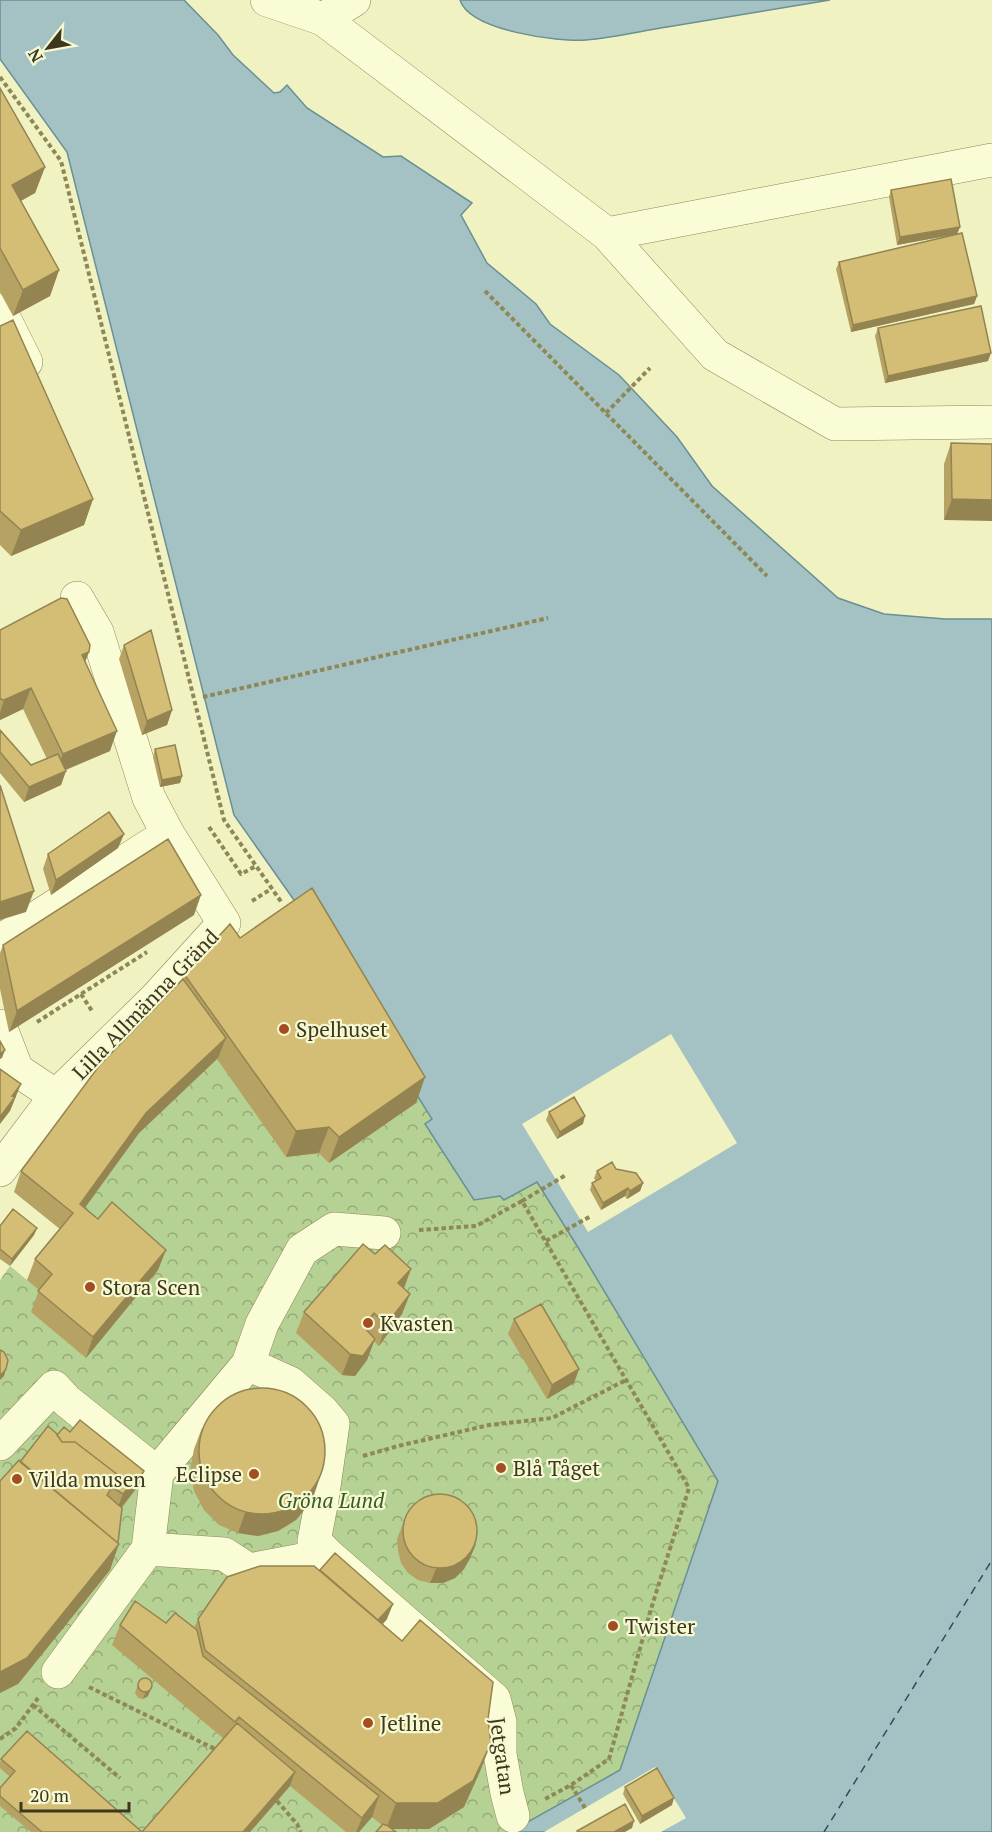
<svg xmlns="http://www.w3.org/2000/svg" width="992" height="1832" viewBox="0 0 992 1832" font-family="'PT Serif',serif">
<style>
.park{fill:url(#park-crowns)}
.water{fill:#a4c2c4;stroke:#6a8f94;stroke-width:1.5}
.pier{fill:#f0f2c2}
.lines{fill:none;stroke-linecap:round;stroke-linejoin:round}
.ferry{stroke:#2a4f5d;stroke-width:1.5;stroke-dasharray:8 6;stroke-linecap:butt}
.minor-casing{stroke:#8e8757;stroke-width:34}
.path{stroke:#8e8757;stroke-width:4;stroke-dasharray:4.5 3;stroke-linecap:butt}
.minor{stroke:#fafcd6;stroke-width:33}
.wall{fill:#b6a364}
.shaded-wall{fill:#948451}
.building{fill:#d4bd74;stroke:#948451;stroke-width:1.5}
.poi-dot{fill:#a34e21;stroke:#f6f9d2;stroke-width:2}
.labels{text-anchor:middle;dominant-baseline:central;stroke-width:4.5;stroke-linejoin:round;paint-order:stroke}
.street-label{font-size:21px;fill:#3c371d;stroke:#f6f9d2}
.poi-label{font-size:21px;fill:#3c371d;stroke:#f6f9d2;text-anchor:start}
.park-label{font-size:21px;font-style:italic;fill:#385b21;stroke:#f6f9d2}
</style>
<defs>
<pattern id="park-crowns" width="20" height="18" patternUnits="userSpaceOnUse" patternTransform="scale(1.5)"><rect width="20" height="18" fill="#b5d194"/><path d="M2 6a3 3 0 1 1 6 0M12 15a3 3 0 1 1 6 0" fill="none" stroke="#94aa78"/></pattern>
</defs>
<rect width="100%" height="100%" fill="#f0f2c2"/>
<!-- park -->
<path class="park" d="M301,910L433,1119L425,1124L474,1200L500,1196L553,1174L579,1249L718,1481L620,1770L661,1832H0V1280L10,1266L27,1280L65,1233L14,1192L92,1087Z"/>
<!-- water -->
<path class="water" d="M0,0H184L218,35L233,55L274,93L280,92L287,85L307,108L383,157L401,156L472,203L461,215L487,263L536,304L550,324L619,375L677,437L712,486L838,598L884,614L945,619H992V1832H510L620,1770L718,1481L579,1249L537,1182L504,1200L500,1196L474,1200L425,1124L432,1119L301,910L234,815L67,152L0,59Z
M460,0H830C776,9 721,18 667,27C641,31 613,38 586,40C558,42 470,31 460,0Z"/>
<!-- pier -->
<path class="pier" d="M671,1034L737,1143L588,1232L522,1124Z
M655,1767L686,1818L661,1832H544Z"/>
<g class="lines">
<!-- ferry -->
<path class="ferry" d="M824,1832L992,1560"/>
<defs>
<path id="minor" d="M267,0L323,19L354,0
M323,19L607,234L715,355L835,424L992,422
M607,234L992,160
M0,310L26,362
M0,941L168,834
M0,1026L17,1070L56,1096
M0,1170L56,1096L155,999L224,923L168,834L149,798L97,632L77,598
M248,1364L290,1383L322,1411L333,1424L322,1500L314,1541L328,1555
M0,1444L54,1387L67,1401L157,1473L148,1549L58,1672
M157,1473L248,1364L262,1324L302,1250L334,1229L384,1233
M148,1549L224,1554L249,1570L328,1555L494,1699L500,1722V1754L507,1793L513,1816"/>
</defs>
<!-- minor casing -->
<use href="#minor" class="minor-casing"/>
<!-- path -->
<path class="path" d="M0,77L61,161L224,820L282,903
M485,291L767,576
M606,413L650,368
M203,697L548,618
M209,827L241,874L256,866
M252,901L271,889
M81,994L92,1011
M37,1022L147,952
M522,1201L566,1175
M419,1230L476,1226L522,1201L689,1488L651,1609L609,1759L571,1785L545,1799
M546,1241L591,1216
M363,1456L398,1446L489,1425L552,1418L626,1380
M89,1687L217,1750
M33,1705L120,1778
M0,1739L16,1728L38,1698
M571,1785L585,1808
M277,1801L297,1824L301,1832"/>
<!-- minor -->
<use href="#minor" class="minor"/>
</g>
<!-- wall -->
<path class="wall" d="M0,88L45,167L35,193L21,201L59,270L50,296L13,316L0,292Z
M891,190L960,227L957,234L897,245L889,197Z
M839,262L977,296L974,304L851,332L836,269Z
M0,326L93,499L84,525L11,556L0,545Z
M878,328L988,361L885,383L875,336Z
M951,443L992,444L944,520V464Z
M0,630L89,652L85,661L110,751L66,770L61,785L24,802L0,773V730L31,765L47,759L23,709L0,720Z
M124,645L172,710L167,725L142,735L119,659Z
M155,749L182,776L180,783L160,787L153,757Z
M124,834L118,848L51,895L43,869L48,854Z
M194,915L9,1032L0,989V953L3,945Z
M240,938L425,1077L416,1103L329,1163L319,1153L286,1157L217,1059L139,1133L85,1208L158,1270L86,1358L31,1312L39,1290L27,1280L35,1259L60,1229L14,1192L21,1171L183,979L184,974Z
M549,1112L583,1124L557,1139L546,1120Z
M616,1169L643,1183L640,1191L627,1199L625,1196L601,1210L590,1190L592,1183L596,1181L594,1178L597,1171Z
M0,1226L37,1228L34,1235L10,1266L0,1259Z
M375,1254L411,1269L404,1289L402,1314L379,1346L374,1341L367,1360L355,1376L342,1375L296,1333L304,1312Z
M514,1319L579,1369L574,1383L547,1399L508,1334Z
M202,1428L314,1495L309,1504L296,1520L278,1531L258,1536L238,1533L219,1525L204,1510L194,1491L190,1470L194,1449Z
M70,1432L144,1471L139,1485L122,1508L110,1570L18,1684L20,1462L57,1435Z
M407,1513L476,1544L470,1558L464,1569L455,1578L443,1583H430L418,1580L408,1573L401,1563L398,1551L397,1539Z
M320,1570L387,1619L383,1624L481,1769L464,1807L429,1829H392L382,1825L372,1817L359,1832H346L290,1786L250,1832H31L0,1806V1788L10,1777L0,1768V1763L1,1759L142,1832L223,1738L112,1645L120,1625L166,1623L194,1628L198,1619Z
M144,1678L148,1696L143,1699L138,1698L135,1693L139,1681Z
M625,1787L672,1805L640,1824L623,1794Z"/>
<!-- shaded-wall -->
<path class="shaded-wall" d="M45,167L35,193L2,211L12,185Z
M960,227L957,234L897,245L900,237Z
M59,270L50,296L13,316L23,290Z
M977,296L974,304L851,332L853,325Z
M991,353L988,361L885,383L888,376Z
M93,499L84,525L11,556L21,530Z
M952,499L992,500V521L944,520Z
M89,652L81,672L82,655Z
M31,688L23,709L0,720V713L4,700Z
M172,710L167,725L142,735L147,721Z
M117,731L110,751L55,774L63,754Z
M66,771L61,785L24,802L29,787Z
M182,776L180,783L160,787L162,780Z
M124,834L118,848L51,895L56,880Z
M34,891L26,912L0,920V902Z
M201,895L194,915L9,1032L17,1011Z
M226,1038L218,1058L139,1133L73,1224L80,1204L146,1113Z
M5,1050L2,1058L0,1059V1054Z
M425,1077L416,1103L329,1163L339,1137Z
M21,1084L10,1111L0,1124V1117L12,1096Z
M585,1116L583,1124L557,1139L560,1132Z
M329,1127L319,1153L286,1157L296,1131Z
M643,1183L640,1191L627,1199L630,1191Z
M628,1188L625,1196L601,1210L603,1203Z
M37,1228L34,1235L10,1266L12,1259Z
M166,1250L158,1270L86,1358L93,1337Z
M411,1269L403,1290L398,1283Z
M410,1294L402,1314L379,1346L386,1325Z
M374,1313L367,1333L363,1326Z
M375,1339L367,1360L355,1376L342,1375L350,1354Z
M6,1369L4,1376L0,1380V1374Z
M579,1369L574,1383L547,1399L552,1385Z
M144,1471L139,1485L115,1515L123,1494Z
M321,1474L314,1495L309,1504L296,1520L278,1531L258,1536L238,1533L245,1513Z
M119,1544L110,1570L18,1684L0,1693V1672Z
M476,1544L470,1558L464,1569L455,1578L443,1583H430L436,1569Z
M393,1604L387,1619L371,1637L376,1623Z
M151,1689L148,1696L143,1699L146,1691Z
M491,1743L481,1769L464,1807L429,1829H386L396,1803Z
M295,1772L290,1786L250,1832H243Z
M379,1796L372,1817L359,1832H356L362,1818Z
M674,1798L672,1805L640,1824L642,1816Z
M634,1821L632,1828L625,1832H614Z"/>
<!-- building -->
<path class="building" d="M0,88L45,167L12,185L59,270L23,290L0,248Z
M951,179L960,227L900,237L891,190Z
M962,233L977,296L853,325L839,262Z
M981,306L991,353L888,376L878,328Z
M13,320L93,499L21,530L0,511V326Z
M951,443L992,444V500L952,499Z
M61,598L67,599L90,645L89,652L82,655L117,731L63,754L31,688L4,700L0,699V630Z
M151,630L172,710L147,721L124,645Z
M0,730L31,765L58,754L66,771L29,787L0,752Z
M175,745L182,776L162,780L155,749Z
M0,785L34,891L0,902Z
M109,812L124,834L56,880L48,854Z
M168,839L201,895L17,1011L3,945Z
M312,888L425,1077L339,1137L329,1127L296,1131L184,974L230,924L240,938Z
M183,979L226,1038L146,1113L80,1204L98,1219L112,1202L166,1250L93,1337L38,1291L52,1274L35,1259L73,1213L21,1171L99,1066Z
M0,1041L5,1050L0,1054Z
M0,1069L21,1084L12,1096L15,1097L0,1117Z
M574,1097L585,1116L560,1132L549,1112Z
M612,1162L616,1169L636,1173L643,1183L630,1191L628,1188L603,1203L592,1183L601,1178L597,1171Z
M13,1209L37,1228L12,1259L0,1249V1226Z
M363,1244L375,1254L385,1245L411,1269L398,1283L410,1294L386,1325L374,1313L363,1326L375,1339L363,1356L350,1354L304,1312Z
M541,1304L579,1369L552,1385L514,1319Z
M0,1350L4,1352L8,1360L6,1369L2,1374H0Z
M199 1451a63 63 0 1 1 126 0a63 63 0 1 1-126 0Z
M80,1420L144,1471L129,1491L131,1485L75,1442H62L57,1435L64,1427L70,1432Z
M48,1426L56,1433L62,1442H75L131,1485L123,1494L112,1487L107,1495L122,1508L118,1543L20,1462Z
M19,1460L119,1544L27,1658L0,1672V1481Z
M403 1531a37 37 0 1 1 74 0a37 37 0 1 1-74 0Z
M335,1553L393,1604L378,1620L320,1570Z
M260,1566H314L402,1641L420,1620L493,1682L488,1719L491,1743L473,1781L438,1803H396L205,1650L198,1619L227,1577Z
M135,1601L166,1623L175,1613L197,1630L203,1656L379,1796L362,1818L239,1717L235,1722L120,1625Z
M138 1685a7 7 0 1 1 14 0a7 7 0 1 1-14 0Z
M237,1723L295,1772L243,1832H142Z
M27,1731L142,1832H42L0,1796V1788L15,1771L1,1759Z
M657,1768L674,1798L642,1816L625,1787Z
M625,1804L634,1821L614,1832H578L577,1831Z
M383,1824L388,1826L396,1832H376Z"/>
<!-- markers -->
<g class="poi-dot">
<circle cx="284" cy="1029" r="6"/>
<circle cx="90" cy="1287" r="6"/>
<circle cx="368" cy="1323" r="6"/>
<circle cx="501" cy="1468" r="6"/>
<circle cx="254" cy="1474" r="6"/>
<circle cx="17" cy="1479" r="6"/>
<circle cx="613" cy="1626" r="6"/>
<circle cx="368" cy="1723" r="6"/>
</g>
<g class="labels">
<!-- street labels -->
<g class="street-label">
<text transform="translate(145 1004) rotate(-46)">Lilla Allmänna Gränd</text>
<text transform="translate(503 1756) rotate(82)">Jetgatan</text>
</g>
<!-- poi labels -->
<g class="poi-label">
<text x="296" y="1029">Spelhuset</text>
<text x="102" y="1287">Stora Scen</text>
<text x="380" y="1323">Kvasten</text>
<text x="513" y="1468">Blå Tåget</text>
<text x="242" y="1474" text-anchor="end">Eclipse</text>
<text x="29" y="1479">Vilda musen</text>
<text x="625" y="1626">Twister</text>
<text x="380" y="1723">Jetline</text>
</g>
<!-- park labels -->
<g class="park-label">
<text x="331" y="1500">Gröna Lund</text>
</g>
</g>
<!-- north arrow -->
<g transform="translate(48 48) rotate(239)" stroke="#f6f9d2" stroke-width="4.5" paint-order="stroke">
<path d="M0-4.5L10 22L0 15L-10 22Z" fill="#3c371d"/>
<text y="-9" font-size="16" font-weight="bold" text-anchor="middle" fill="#3c371d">N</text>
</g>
<!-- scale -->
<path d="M21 1802v9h108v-9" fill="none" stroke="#3c371d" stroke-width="3"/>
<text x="30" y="1802" font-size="18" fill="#3c371d" stroke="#f6f9d2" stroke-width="4.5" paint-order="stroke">20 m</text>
</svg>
